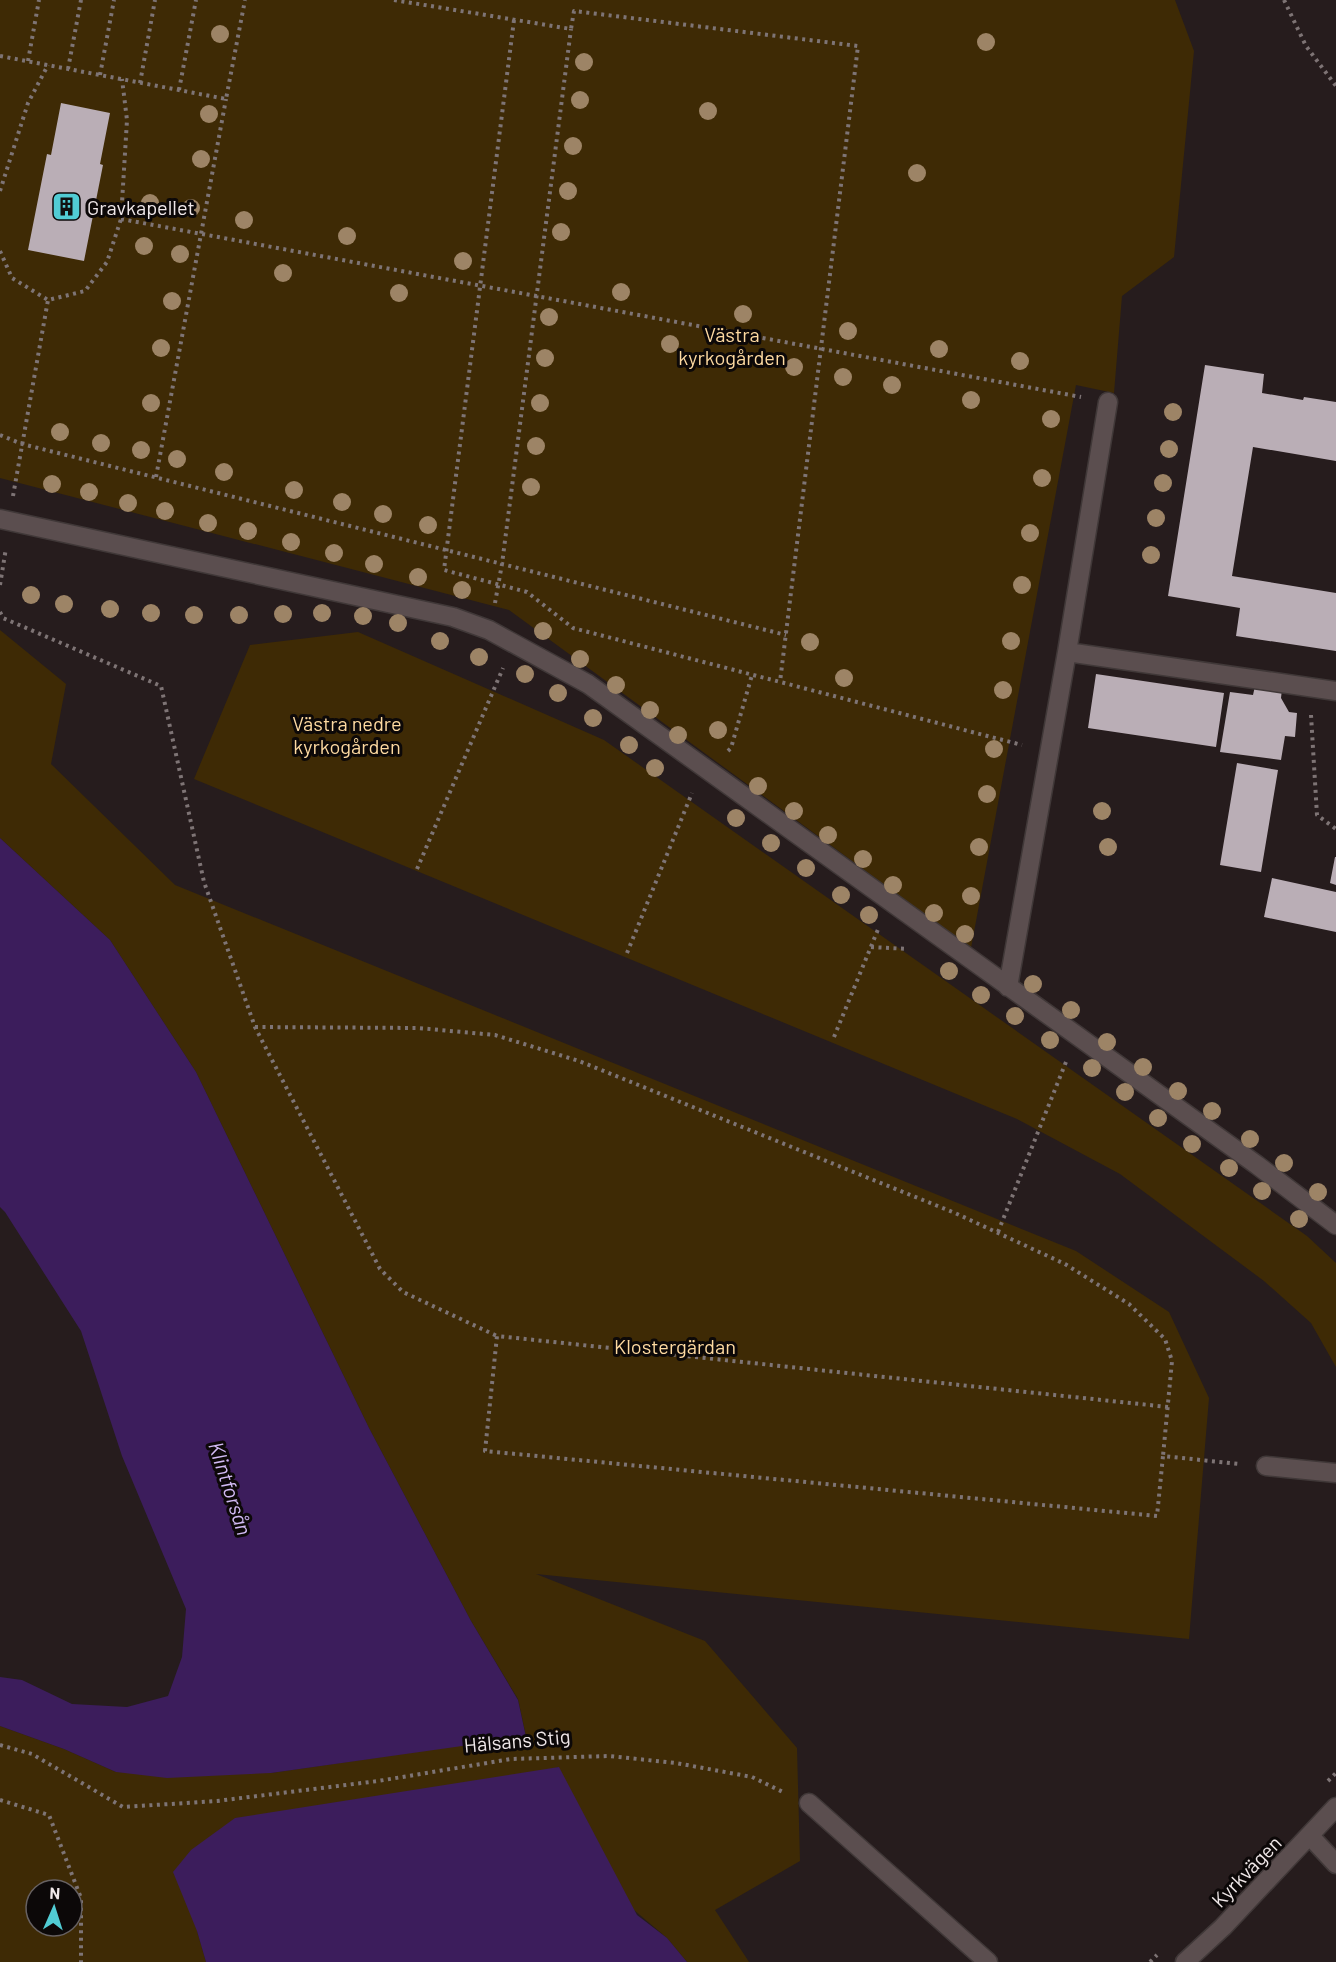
<svg xmlns="http://www.w3.org/2000/svg" width="1336" height="1962" viewBox="0 0 1336 1962" font-family="Barlow,sans-serif">
<rect width="100%" height="100%" fill="#261c1d"/>
<path fill="#3e2a05" fill-rule="evenodd" d="M0,0h1175l19,51 -20,206 -52,39 -8,97 -38,-8 -105,563 -462,-338 -509,-132z
M0,630l66,54 -15,80 124,121 901,366 93,61 40,86 -20,241 -653,-65 169,67 92,107 3,113 -85,49 34,52h-62l-20,-24 -33,-28 -76,-143 -361,164 9,31h-206v-236l64,23 52,23 155,1 255,-37 -8,-37 -47,-78 -102,-193 -173,-356 -86,-132 -110,-102zM36,1890h36v36h-36z
M358,632l246,108 703,496 29,27v104l-25,-44 -47,-42 -144,-107 -103,-55 -823,-340 56,-134z"/>
<path fill="#3c1d5c" d="M0,838l110,102 86,132 173,356 102,193 47,79 8,37 -255,36 -104,5 -51,-6 -52,-23 -64,-23v-49l22,3 50,24 55,3 41,-11 14,-39 4,-48 -64,-153 -41,-125 -76,-119 -5,-5z
M559,1767l78,148 30,23 20,24h-481l-9,-31 -24,-59 18,-22 44,-32z"/>
<path fill="#baaeb6" d="M61,103l49,10 -10,51 3,1 -19,96 -56,-11 19,-96 4,1z
M1205,365l59,9 -2,19 41,7 1,-3 32,5v59l-83,-14 -21,129 104,17v58l-100,-15 4,-28 -72,-12z
M1096,674l128,19 -8,54 -128,-19z
M1255,686l27,3 -1,9 8,14 8,1 -2,24 -10,-1 -4,24 -61,-8 10,-60 23,3z
M1237,763l41,7 -17,102 -41,-7z
M1335,857h1v28l-6,-2z
M1272,878l64,14v40l-72,-15z"/>
<g fill="none" stroke-linecap="round" stroke-linejoin="round">
<defs>
<path id="minor" d="M0,519l453,98 36,13 99,54 669,481 79,60
M1067,652l269,39
M1008,987l59,-335 41,-250
M1266,1466l70,7
M809,1803l179,159
M1310,1836l26,28
M1185,1962l38,-35 113,-120"/>
</defs>
<use href="#minor" stroke="#403838" stroke-width="21"/>
<path stroke="#7e7475" stroke-width="4" stroke-dasharray="3 4.5" stroke-linecap="butt" d="M394,0l177,29 3,-18 284,35 -78,636
M1284,0l22,46 30,40
M514,20l-70,550 83,22 46,36 449,117
M0,56l226,43 19,-99
M28,61l11,-61
M68,69l13,-69
M100,75l14,-75
M140,83l15,-83
M179,90l17,-90
M0,191l28,-88 20,-38
M121,219l960,178
M0,251l12,27 36,22 37,-9 22,-29 14,-43 6,-99 -5,-41
M0,435l22,9 764,191
M156,477l70,-378
M13,496l35,-196
M0,585l6,-37
M495,603l7,-39 69,-535
M0,612l3,6 158,68 43,196 51,145 125,242 23,23 94,44
M1311,715l6,100 19,14
M728,751l3,-3 21,-73
M417,869l86,-201
M871,947l37,2
M627,953l65,-160
M255,1027l163,1 77,7 84,26 376,152 110,51 64,40 36,35 7,22 -9,95
M834,1037l45,-110
M998,1232l68,-170
M1168,1407l-671,-71 -12,115 672,65 6,-60 76,8
M0,1745l32,9 91,53 94,-6 161,-20 133,-22 98,-3 67,7 76,14 33,16
M1328,1781l8,-8
M0,1800l49,15 32,83v64
M1150,1962l7,-7"/>
<use href="#minor" stroke="#5b4e4f" stroke-width="18"/>
</g>
<g fill="#9d8466">
<circle cx="220" cy="34" r="9"/>
<circle cx="986" cy="42" r="9"/>
<circle cx="584" cy="62" r="9"/>
<circle cx="580" cy="100" r="9"/>
<circle cx="708" cy="111" r="9"/>
<circle cx="209" cy="114" r="9"/>
<circle cx="573" cy="146" r="9"/>
<circle cx="201" cy="159" r="9"/>
<circle cx="917" cy="173" r="9"/>
<circle cx="568" cy="191" r="9"/>
<circle cx="150" cy="203" r="9"/>
<circle cx="191" cy="208" r="9"/>
<circle cx="244" cy="220" r="9"/>
<circle cx="561" cy="232" r="9"/>
<circle cx="347" cy="236" r="9"/>
<circle cx="144" cy="246" r="9"/>
<circle cx="180" cy="254" r="9"/>
<circle cx="463" cy="261" r="9"/>
<circle cx="283" cy="273" r="9"/>
<circle cx="621" cy="292" r="9"/>
<circle cx="399" cy="293" r="9"/>
<circle cx="172" cy="301" r="9"/>
<circle cx="743" cy="314" r="9"/>
<circle cx="549" cy="317" r="9"/>
<circle cx="848" cy="331" r="9"/>
<circle cx="670" cy="344" r="9"/>
<circle cx="161" cy="348" r="9"/>
<circle cx="939" cy="349" r="9"/>
<circle cx="545" cy="358" r="9"/>
<circle cx="1020" cy="361" r="9"/>
<circle cx="794" cy="367" r="9"/>
<circle cx="843" cy="377" r="9"/>
<circle cx="892" cy="385" r="9"/>
<circle cx="971" cy="400" r="9"/>
<circle cx="151" cy="403" r="9"/>
<circle cx="540" cy="403" r="9"/>
<circle cx="1173" cy="412" r="9"/>
<circle cx="1051" cy="419" r="9"/>
<circle cx="60" cy="432" r="9"/>
<circle cx="101" cy="443" r="9"/>
<circle cx="536" cy="446" r="9"/>
<circle cx="1169" cy="449" r="9"/>
<circle cx="141" cy="450" r="9"/>
<circle cx="177" cy="459" r="9"/>
<circle cx="224" cy="472" r="9"/>
<circle cx="1042" cy="478" r="9"/>
<circle cx="1163" cy="483" r="9"/>
<circle cx="52" cy="484" r="9"/>
<circle cx="531" cy="487" r="9"/>
<circle cx="294" cy="490" r="9"/>
<circle cx="89" cy="492" r="9"/>
<circle cx="342" cy="502" r="9"/>
<circle cx="128" cy="503" r="9"/>
<circle cx="165" cy="511" r="9"/>
<circle cx="383" cy="514" r="9"/>
<circle cx="1156" cy="518" r="9"/>
<circle cx="208" cy="523" r="9"/>
<circle cx="428" cy="525" r="9"/>
<circle cx="248" cy="531" r="9"/>
<circle cx="1030" cy="533" r="9"/>
<circle cx="291" cy="542" r="9"/>
<circle cx="334" cy="553" r="9"/>
<circle cx="1151" cy="555" r="9"/>
<circle cx="374" cy="564" r="9"/>
<circle cx="418" cy="577" r="9"/>
<circle cx="1022" cy="585" r="9"/>
<circle cx="462" cy="590" r="9"/>
<circle cx="31" cy="595" r="9"/>
<circle cx="64" cy="604" r="9"/>
<circle cx="110" cy="609" r="9"/>
<circle cx="151" cy="613" r="9"/>
<circle cx="322" cy="613" r="9"/>
<circle cx="283" cy="614" r="9"/>
<circle cx="194" cy="615" r="9"/>
<circle cx="239" cy="615" r="9"/>
<circle cx="363" cy="616" r="9"/>
<circle cx="398" cy="623" r="9"/>
<circle cx="543" cy="631" r="9"/>
<circle cx="440" cy="641" r="9"/>
<circle cx="1011" cy="641" r="9"/>
<circle cx="810" cy="642" r="9"/>
<circle cx="479" cy="657" r="9"/>
<circle cx="580" cy="659" r="9"/>
<circle cx="525" cy="674" r="9"/>
<circle cx="844" cy="678" r="9"/>
<circle cx="616" cy="685" r="9"/>
<circle cx="1003" cy="690" r="9"/>
<circle cx="558" cy="693" r="9"/>
<circle cx="650" cy="710" r="9"/>
<circle cx="593" cy="718" r="9"/>
<circle cx="718" cy="730" r="9"/>
<circle cx="678" cy="735" r="9"/>
<circle cx="629" cy="745" r="9"/>
<circle cx="994" cy="749" r="9"/>
<circle cx="655" cy="768" r="9"/>
<circle cx="758" cy="786" r="9"/>
<circle cx="987" cy="794" r="9"/>
<circle cx="794" cy="811" r="9"/>
<circle cx="1102" cy="811" r="9"/>
<circle cx="736" cy="818" r="9"/>
<circle cx="828" cy="835" r="9"/>
<circle cx="771" cy="843" r="9"/>
<circle cx="979" cy="847" r="9"/>
<circle cx="1108" cy="847" r="9"/>
<circle cx="863" cy="859" r="9"/>
<circle cx="806" cy="868" r="9"/>
<circle cx="893" cy="885" r="9"/>
<circle cx="841" cy="895" r="9"/>
<circle cx="971" cy="896" r="9"/>
<circle cx="934" cy="913" r="9"/>
<circle cx="869" cy="915" r="9"/>
<circle cx="965" cy="934" r="9"/>
<circle cx="949" cy="971" r="9"/>
<circle cx="1033" cy="984" r="9"/>
<circle cx="981" cy="995" r="9"/>
<circle cx="1071" cy="1010" r="9"/>
<circle cx="1015" cy="1016" r="9"/>
<circle cx="1050" cy="1040" r="9"/>
<circle cx="1107" cy="1042" r="9"/>
<circle cx="1143" cy="1067" r="9"/>
<circle cx="1092" cy="1068" r="9"/>
<circle cx="1178" cy="1091" r="9"/>
<circle cx="1125" cy="1092" r="9"/>
<circle cx="1212" cy="1111" r="9"/>
<circle cx="1158" cy="1118" r="9"/>
<circle cx="1250" cy="1139" r="9"/>
<circle cx="1192" cy="1144" r="9"/>
<circle cx="1284" cy="1163" r="9"/>
<circle cx="1229" cy="1168" r="9"/>
<circle cx="1262" cy="1191" r="9"/>
<circle cx="1318" cy="1192" r="9"/>
<circle cx="1299" cy="1219" r="9"/>
</g>
<defs>
<symbol id="building-square" viewBox="-11 -11 22 22"><rect x="-9" y="-9" width="18" height="18" rx="4" fill="#51ccd4" stroke="#0c0808"/><path d="M-4-6H4V6H1V3H-1V6H-4ZM-2.5-4.3h1.7v1.8h-1.7ZM.8-4.3h1.7v1.8H.8ZM-2.5-1h1.7V.8h-1.7ZM.8-1h1.7V.8H.8Z" fill="#111"/></symbol>
</defs>
<g fill-rule="evenodd">
<use href="#building-square" x="50" y="190" width="33" height="33"/>
</g>
<g text-anchor="middle" dominant-baseline="central" stroke-width="6" stroke-linejoin="round" paint-order="stroke">
<g font-size="20" fill="#efe7e8" stroke="#0c0808" text-anchor="start">
<text x="87" y="207">Gravkapellet</text>
</g>
<g font-size="20" fill="#fedaa1" stroke="#0c0808">
<text x="732" y="334">Västra<tspan x="732" dy="23">kyrkogården</tspan></text>
<text x="347" y="723">Västra nedre<tspan x="347" dy="23">kyrkogården</tspan></text>
<text x="675" y="1346">Klostergärdan</text>
</g>
<g font-size="20" fill="#efe7e8" stroke="#0c0808">
<text transform="translate(517 1740) rotate(-5)">Hälsans Stig</text>
<text transform="translate(1246 1871) rotate(-46)">Kyrkvägen</text>
</g>
<g font-size="21" font-style="italic" fill="#d1baf4" stroke="#0c0808">
<text transform="translate(231 1488) rotate(72)">Klintforsån</text>
</g>
</g>
<g transform="translate(54 1908) rotate(3)"><circle r="28" fill="#0c0808" stroke="#676162" stroke-width="1.5"/>
<path d="M0-4.5L10 22L0 15L-10 22Z" fill="#51ccd4"/>
<text y="-9" font-size="16" font-weight="bold" text-anchor="middle" fill="#efe7e8">N</text>
</g>
</svg>
